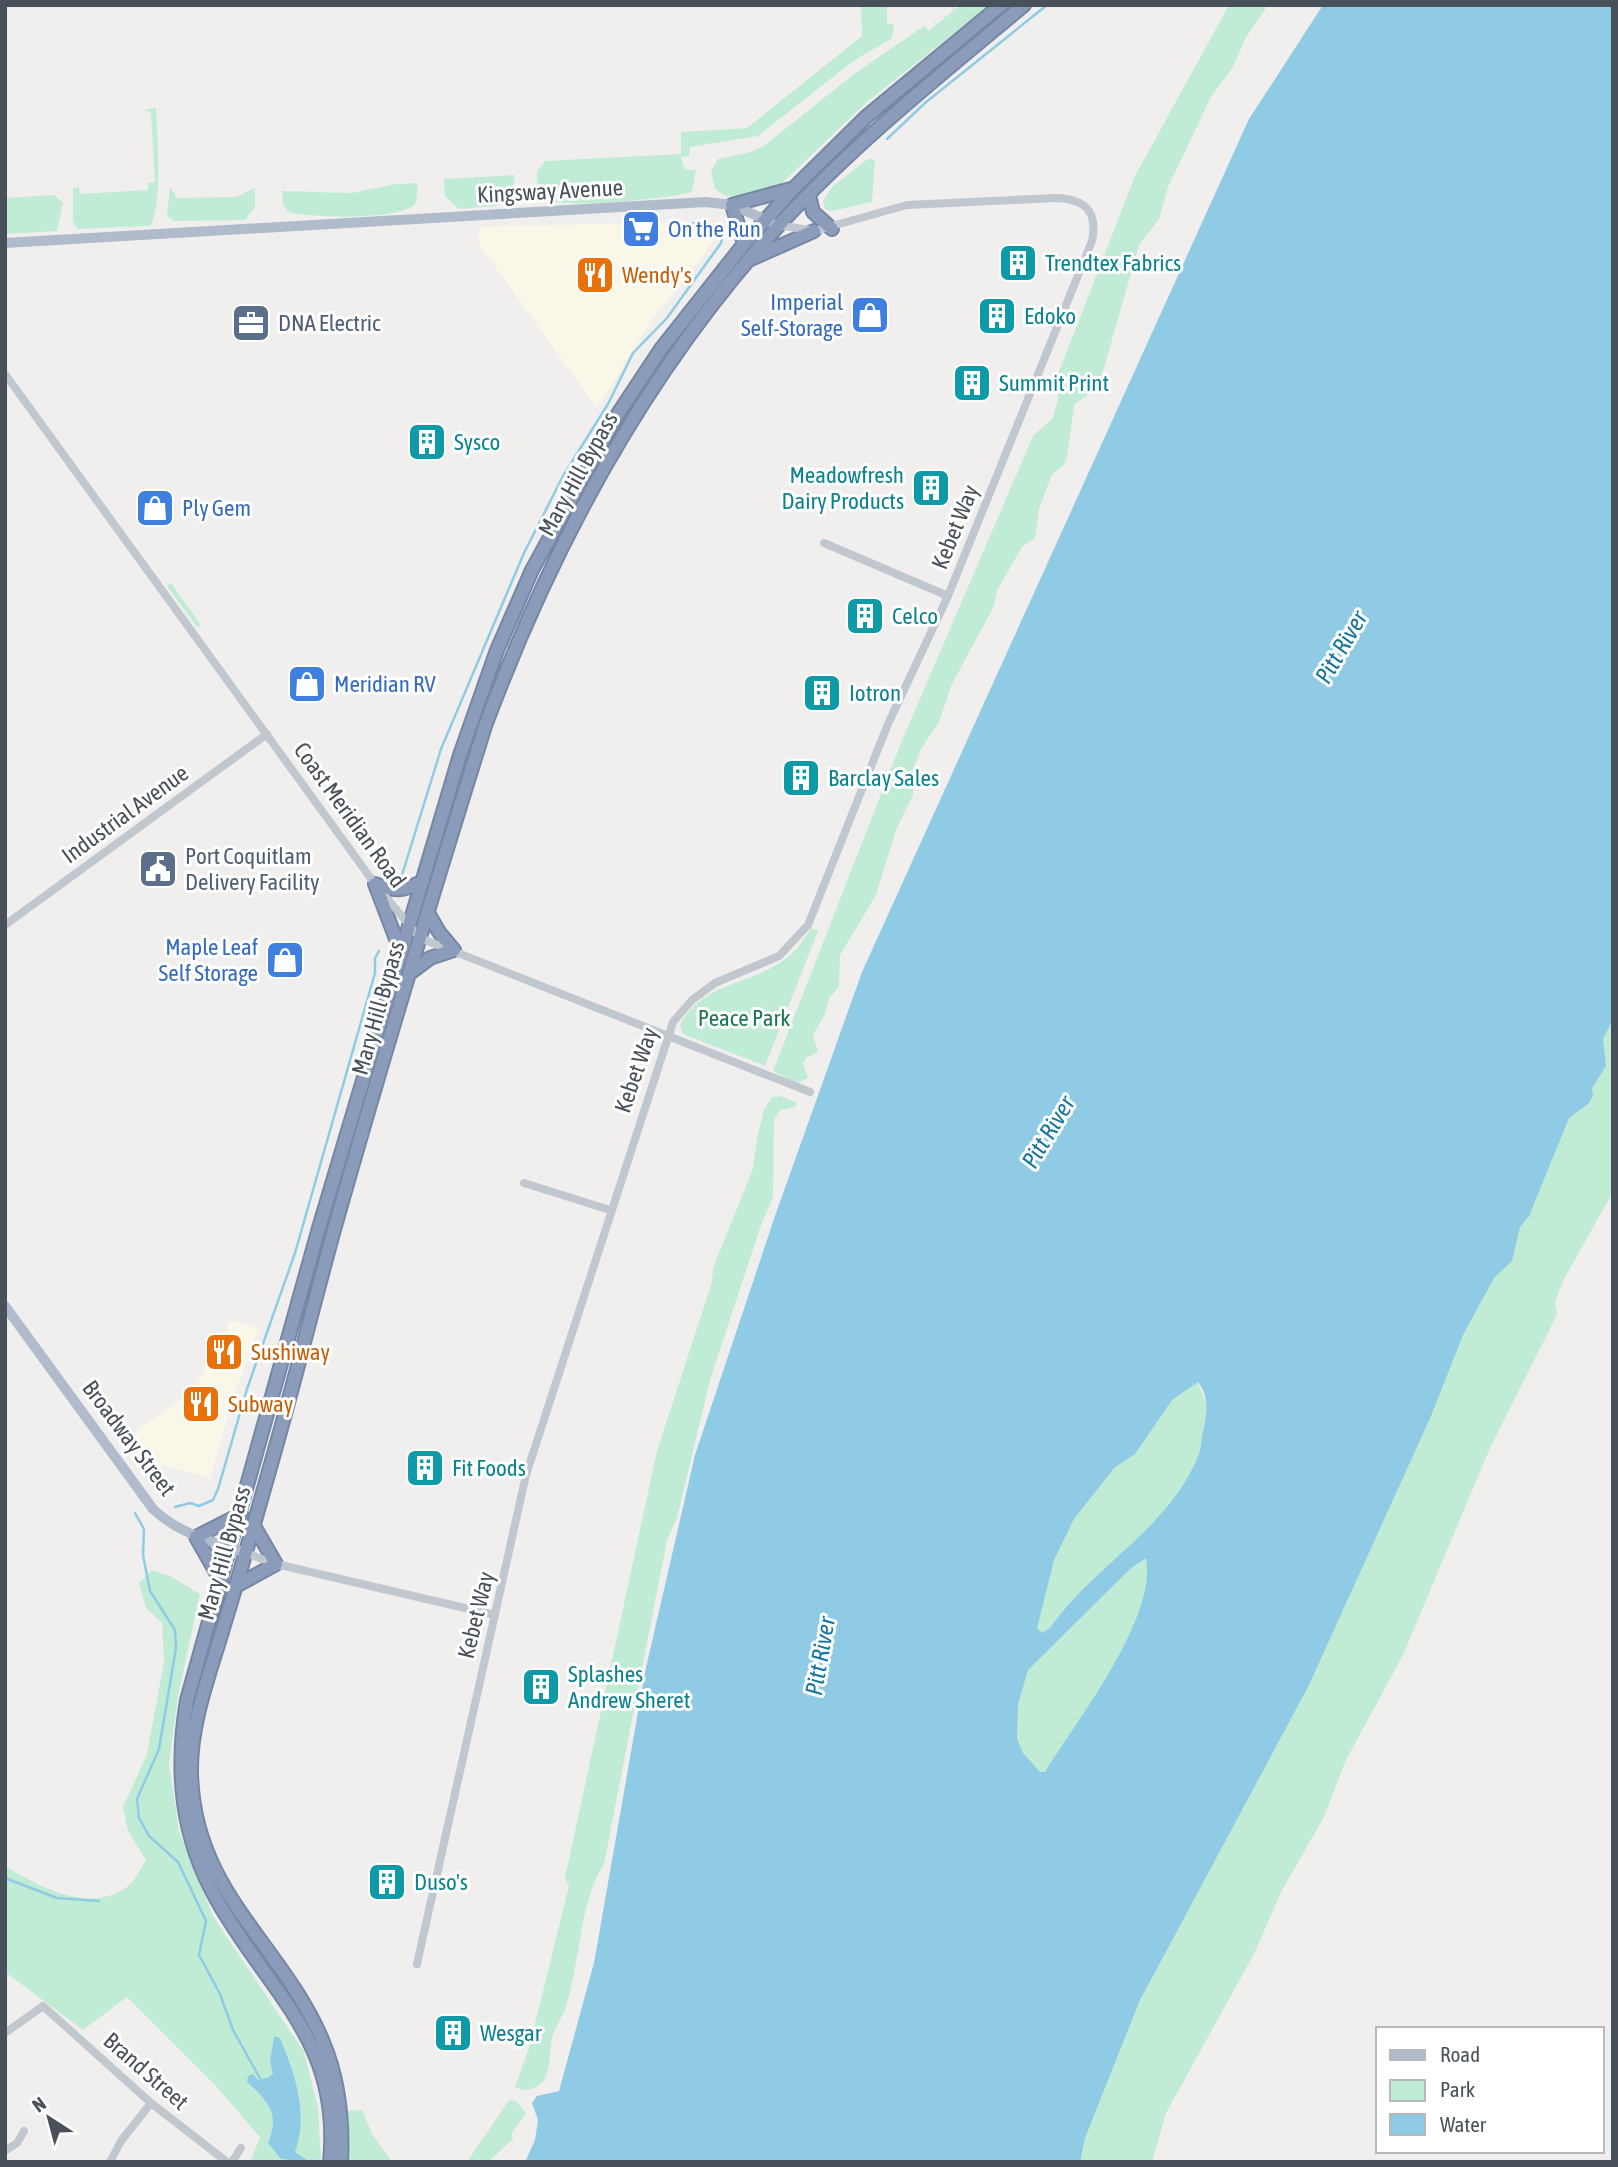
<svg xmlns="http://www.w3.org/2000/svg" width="1618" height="2167" viewBox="0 0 1618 2167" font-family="'Asap Condensed',sans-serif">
<rect width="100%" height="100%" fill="#f1efee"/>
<path fill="#faf7e9" d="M661,222l49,6 3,14 -62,79 -54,87 -118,-164v-17z
M231,1320l27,9 -26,73 -22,77 -44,-14h-7l-16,11 -23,-33 72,-52z"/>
<path fill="#c0ebd5" d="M861,5h26v18l7,1 -2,14 -40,24 -94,74 -68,11 -1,9 -8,1 4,13h11l-4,22c-20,6 -126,17 -143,8 -10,-6 -13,-17 -12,-28l8,-11 136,-7v-22l66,-4 115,-92z
M951,5l4,5 5,-5h29l-122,97 -88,84 -29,10h-24l-11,-7 -4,-18 7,-12 33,-7 14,-7 89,-71 70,-48 5,5 7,-6 -4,-6 5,5 8,-6 -4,-6 5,5 7,-6z
M1229,5h39l-22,32 -13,30 -22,30 -43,90 -9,32 -20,26 -35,123 -7,20 -23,17 -7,52 -4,9 -11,8 -13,35 -4,29 -13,9 -25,43 -3,16 -42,78 -13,38 -18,27 -7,18 -1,28 -17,35 -20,65 -36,60 -1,32 -10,11 -4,16 -12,21 5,17 -12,6 -3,6 5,14 -12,5 -23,-12 128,-328 132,-307 19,-17 6,-19 -1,-23 78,-201z
M156,108c1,25 7,99 -6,118l-72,3 -5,-7v-34l6,-1 1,7 68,-4v-7h7l-4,-71 -7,-2z
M869,158l6,3 -3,41 -40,9 -7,-2 -2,-8 10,-15z
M515,175l-3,19 -15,12 -38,3 -14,-13 -1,-17z
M418,183l-2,20c-14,18 -106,15 -128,9l-5,-7 -1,-14 68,2 47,-9z
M170,187l7,11 59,-1 19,-9v19l-10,13 -71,1 -7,-5z
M54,195l9,8 -6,28 -52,3v-36z
M171,583l30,42 -4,2 -30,-41z
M811,928l7,3 -53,135 -82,-32 -3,-9c22,-44 74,-40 108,-68 9,-7 17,-19 23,-29z
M1613,970v222l-49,87 -9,22 2,12 -7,16 -60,119 -87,207 -57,105 -22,57 -43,75 -26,60 -89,161 -14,49h-94z
M781,1096l16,7 -2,4 -15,3 -6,10 -1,77 -12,28 -51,155 -33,138 -10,22 -63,324c-24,36 -24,97 -37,139 -3,12 -12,23 -15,35 -3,13 -1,31 -8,42 -7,9 -19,13 -29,7l14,-39 40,-162 -4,-8 92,-427 55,-169 1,-14 40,-99 4,-31 7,-28 8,-13z
M1198,1382l10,27 -5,43 -58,170 -111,169 -52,13 53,-242 81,-110 59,-55z
M152,1570l20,7 28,17 -22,102 -9,69 10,66 34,85 91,136 14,56 3,54h-71l10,-25 -45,-52 -88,-88 -44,33 -78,-58v-106c35,21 83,48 122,21 8,-6 14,-19 19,-27l-18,-29 -5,-24 24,-53 17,-93 -2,-38 -16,-15 -7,-25z
M509,2100l7,1 10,12 -14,20 1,6 -25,23h-21z
M362,2110l10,24 20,28h-43l-1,-51z"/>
<path fill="#90cbe5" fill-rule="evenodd" d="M1323,5h290v1014l-10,20 3,27 -14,22 1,8 -5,8 -19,14 -40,98 -9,11 -8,34 -18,17 -31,57 -32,81 -123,271 -168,313 -55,138 -5,24h-555l10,-22 3,-20 -6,-17 5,-7 22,-5 35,-128 51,-291 50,-217 81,-242 86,-241 387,-853zM1198,1382c11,14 9,30 6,46 -3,8 -2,17 -5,26 -29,74 -105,111 -149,174l-8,5 -5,-5 17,-68 20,-41 40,-51 21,-14 37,-54zM1146,1558c12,59 -70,164 -101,214h-5l-17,-19 -6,-14 1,-35 10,-34 103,-102z
M274,2036l6,2c15,36 29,76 15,114l15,10 -29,-3 -13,-16c12,-28 1,-42 -21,-61l1,-6 5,-2 5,6 11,-3 4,-4 -3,-11z"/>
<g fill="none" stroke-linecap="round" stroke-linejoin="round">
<path stroke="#90cbe5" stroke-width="2.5" d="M887,139l38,-36 122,-98
M402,875l39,-126 83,-196 39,-77 45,-72 25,-51 34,-35 54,-75 3,-12 -3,-3 -28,-5
M175,1507l15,-4 9,3 14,-6 5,-11 29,-100 48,-136 80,-280v-15l4,-7
M135,1513l9,16 -1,26 7,36 25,39 1,18 -17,101 -22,50 2,19 10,18 29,26 28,59 -7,34 21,39 13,36 29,52
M5,1878l52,20 42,3"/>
<defs>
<path id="highway" d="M809,195l4,17 19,17
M744,244l-12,-39 59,-16
M751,259l63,-28
M375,884l26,68
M375,884c21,8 29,7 48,-3
M410,973l20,-15 24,-8 -15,-18 -11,-19
M221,1581l-25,-44 45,-23
M236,1586l40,-22 -22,-38
M330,2162c12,-121 -61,-169 -113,-262 -36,-63 -42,-129 -30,-200l132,-472 141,-473 37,-105 35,-80 84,-153 45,-68 83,-105 50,-56 72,-71 135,-112
M341,2162c2,-40 -2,-82 -18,-120 -41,-99 -129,-148 -132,-269 -1,-50 19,-100 33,-148 17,-55 33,-111 49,-168 21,-73 39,-147 59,-220 48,-171 100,-341 153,-511 68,-183 162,-357 295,-502 75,-81 160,-149 244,-219"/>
</defs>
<use href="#highway" stroke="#7587a5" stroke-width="16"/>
<path stroke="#c0c7cf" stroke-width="8" d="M5,374l370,510 45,54 390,154
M824,543l124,53
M5,925l262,-191
M524,1183l86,27
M246,1553l30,11 219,51
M417,1964l109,-489 147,-453 19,-22 23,-17 64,-27 29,-31 80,-201 60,-128 144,-355c6,-30 -7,-42 -36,-43l-149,7 -93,26 -35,-6
M5,2033l38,-27 108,97 76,59
M5,2151l12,-8 7,-12
M110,2162l11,-21 30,-38
M232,2162l9,-14"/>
<path stroke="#b0bbcb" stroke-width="10" d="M5,243l701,-41 26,3 39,17
M5,1306l148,203c26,25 60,33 93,44"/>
<use href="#highway" stroke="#8a9cb9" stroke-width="12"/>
</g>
<defs>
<symbol id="supermarket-square" viewBox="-11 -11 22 22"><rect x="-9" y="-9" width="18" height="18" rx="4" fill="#3f7fe0" stroke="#fff"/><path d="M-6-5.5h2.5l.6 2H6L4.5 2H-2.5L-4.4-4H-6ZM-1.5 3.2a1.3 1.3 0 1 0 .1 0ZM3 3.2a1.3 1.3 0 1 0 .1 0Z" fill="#fff"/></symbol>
<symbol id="building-square" viewBox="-11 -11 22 22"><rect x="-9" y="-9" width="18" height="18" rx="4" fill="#0f9aa8" stroke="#fff"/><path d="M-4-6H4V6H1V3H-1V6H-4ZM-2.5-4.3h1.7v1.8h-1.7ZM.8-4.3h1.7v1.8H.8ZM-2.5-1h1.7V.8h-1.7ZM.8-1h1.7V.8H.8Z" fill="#fff"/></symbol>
<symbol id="restaurant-square" viewBox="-11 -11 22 22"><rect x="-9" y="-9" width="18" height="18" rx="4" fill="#e8710a" stroke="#fff"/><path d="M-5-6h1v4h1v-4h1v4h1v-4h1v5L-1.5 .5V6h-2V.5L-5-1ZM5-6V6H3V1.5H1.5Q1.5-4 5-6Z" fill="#fff"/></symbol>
<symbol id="shop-square" viewBox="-11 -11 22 22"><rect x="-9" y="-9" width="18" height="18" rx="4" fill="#3f7fe0" stroke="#fff"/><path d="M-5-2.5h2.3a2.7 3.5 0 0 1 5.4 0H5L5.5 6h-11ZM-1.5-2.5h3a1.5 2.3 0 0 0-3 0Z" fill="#fff"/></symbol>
<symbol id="office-square" viewBox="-11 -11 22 22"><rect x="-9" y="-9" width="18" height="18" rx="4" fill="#5c6f8a" stroke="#fff"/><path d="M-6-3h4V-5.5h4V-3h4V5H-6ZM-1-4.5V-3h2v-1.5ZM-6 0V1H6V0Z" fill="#fff"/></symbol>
<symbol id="civic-square" viewBox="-11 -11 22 22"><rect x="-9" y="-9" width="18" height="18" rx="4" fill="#5c6f8a" stroke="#fff"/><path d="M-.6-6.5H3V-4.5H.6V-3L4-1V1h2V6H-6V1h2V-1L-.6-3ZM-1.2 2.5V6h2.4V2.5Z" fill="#fff"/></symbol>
</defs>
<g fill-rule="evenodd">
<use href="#supermarket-square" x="619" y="207" width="44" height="44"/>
<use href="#building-square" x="996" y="241" width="44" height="44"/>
<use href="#restaurant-square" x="573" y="253" width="44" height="44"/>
<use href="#shop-square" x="848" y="293" width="44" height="44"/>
<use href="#building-square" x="975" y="294" width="44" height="44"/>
<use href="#office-square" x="229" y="301" width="44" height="44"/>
<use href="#building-square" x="950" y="361" width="44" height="44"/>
<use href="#building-square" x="405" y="420" width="44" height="44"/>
<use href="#building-square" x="909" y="466" width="44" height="44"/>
<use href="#shop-square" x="133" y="486" width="44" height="44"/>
<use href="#building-square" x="843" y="594" width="44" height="44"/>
<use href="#shop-square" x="285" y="662" width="44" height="44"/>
<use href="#building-square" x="800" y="671" width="44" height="44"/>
<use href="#building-square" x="779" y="756" width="44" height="44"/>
<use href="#civic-square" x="136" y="847" width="44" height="44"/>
<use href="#shop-square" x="263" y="938" width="44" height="44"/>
<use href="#restaurant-square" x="202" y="1330" width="44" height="44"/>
<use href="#restaurant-square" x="179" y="1382" width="44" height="44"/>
<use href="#building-square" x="403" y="1446" width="44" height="44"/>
<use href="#building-square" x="519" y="1665" width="44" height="44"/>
<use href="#building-square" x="365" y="1860" width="44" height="44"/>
<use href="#building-square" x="431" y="2011" width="44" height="44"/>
</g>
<g text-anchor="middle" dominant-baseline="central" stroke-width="6" stroke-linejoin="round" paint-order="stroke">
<g font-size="23" fill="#48505a" stroke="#fff">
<text transform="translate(550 191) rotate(-3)">Kingsway Avenue</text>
<text transform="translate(578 474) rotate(-61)">Mary Hill Bypass</text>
<text transform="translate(955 527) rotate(-68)">Kebet Way</text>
<text transform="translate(125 814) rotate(-36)">Industrial Avenue</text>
<text transform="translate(350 815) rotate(54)">Coast Meridian Road</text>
<text transform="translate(378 1008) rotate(-74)">Mary Hill Bypass</text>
<text transform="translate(636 1070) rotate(-71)">Kebet Way</text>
<text transform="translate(129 1438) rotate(53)">Broadway Street</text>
<text transform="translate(224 1553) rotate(-74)">Mary Hill Bypass</text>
<text transform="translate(476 1615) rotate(-76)">Kebet Way</text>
<text transform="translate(146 2071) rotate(41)">Brand Street</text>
</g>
<g font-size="23" fill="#366cbe" stroke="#fff" text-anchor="start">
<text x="668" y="229">On the Run</text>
<text x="843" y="302" text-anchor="end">Imperial<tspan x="843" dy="26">Self-Storage</tspan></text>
<text x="182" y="508">Ply Gem</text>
<text x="334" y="684">Meridian RV</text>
<text x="258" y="947" text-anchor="end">Maple Leaf<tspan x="258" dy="26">Self Storage</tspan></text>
</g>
<g font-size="23" fill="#0d838f" stroke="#fff" text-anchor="start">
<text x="1045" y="263">Trendtex Fabrics</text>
<text x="1024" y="316">Edoko</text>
<text x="999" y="383">Summit Print</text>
<text x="454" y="442">Sysco</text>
<text x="904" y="475" text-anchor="end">Meadowfresh<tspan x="904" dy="26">Dairy Products</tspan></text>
<text x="892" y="616">Celco</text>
<text x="849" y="693">Iotron</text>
<text x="828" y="778">Barclay Sales</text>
<text x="452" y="1468">Fit Foods</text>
<text x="568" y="1674">Splashes<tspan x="568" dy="26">Andrew Sheret</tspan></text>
<text x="414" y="1882">Duso's</text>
<text x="480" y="2033">Wesgar</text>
</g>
<g font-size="23" fill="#c56008" stroke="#fff" text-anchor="start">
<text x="622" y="275">Wendy's</text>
<text x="251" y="1352">Sushiway</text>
<text x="228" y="1404">Subway</text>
</g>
<g font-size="23" fill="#4e5e75" stroke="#fff" text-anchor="start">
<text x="278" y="323">DNA Electric</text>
<text x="185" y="856">Port Coquitlam<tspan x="185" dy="26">Delivery Facility</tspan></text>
</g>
<g font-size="23" fill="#1e7652" stroke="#fff">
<text x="744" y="1018">Peace Park</text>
</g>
<g font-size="24" font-style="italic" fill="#17759e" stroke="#fff">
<text transform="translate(1341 647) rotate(-60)">Pitt River</text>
<text transform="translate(1048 1132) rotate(-59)">Pitt River</text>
<text transform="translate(820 1656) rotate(-80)">Pitt River</text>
</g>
</g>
<rect width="1618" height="2167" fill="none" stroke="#48505a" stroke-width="14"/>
<rect x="1376" y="2027" width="228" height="126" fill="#ffffff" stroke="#b6b9bd" stroke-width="2"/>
<rect x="1390" y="2050" width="35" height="10" fill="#b0bbcb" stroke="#b6b9bd" stroke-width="2"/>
<text x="1440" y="2062" font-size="21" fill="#48505a">Road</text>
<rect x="1390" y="2080" width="35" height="21" fill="#c0ebd5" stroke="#b6b9bd" stroke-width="2"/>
<text x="1440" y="2097" font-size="21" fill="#48505a">Park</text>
<rect x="1390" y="2114" width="35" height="21" fill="#90cbe5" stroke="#b6b9bd" stroke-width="2"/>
<text x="1440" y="2132" font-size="21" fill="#48505a">Water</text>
<g transform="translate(49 2118) rotate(324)" stroke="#ffffff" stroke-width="5" paint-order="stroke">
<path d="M0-5L12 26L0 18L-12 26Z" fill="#48505a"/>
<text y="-10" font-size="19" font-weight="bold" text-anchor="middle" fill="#48505a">N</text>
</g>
</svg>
